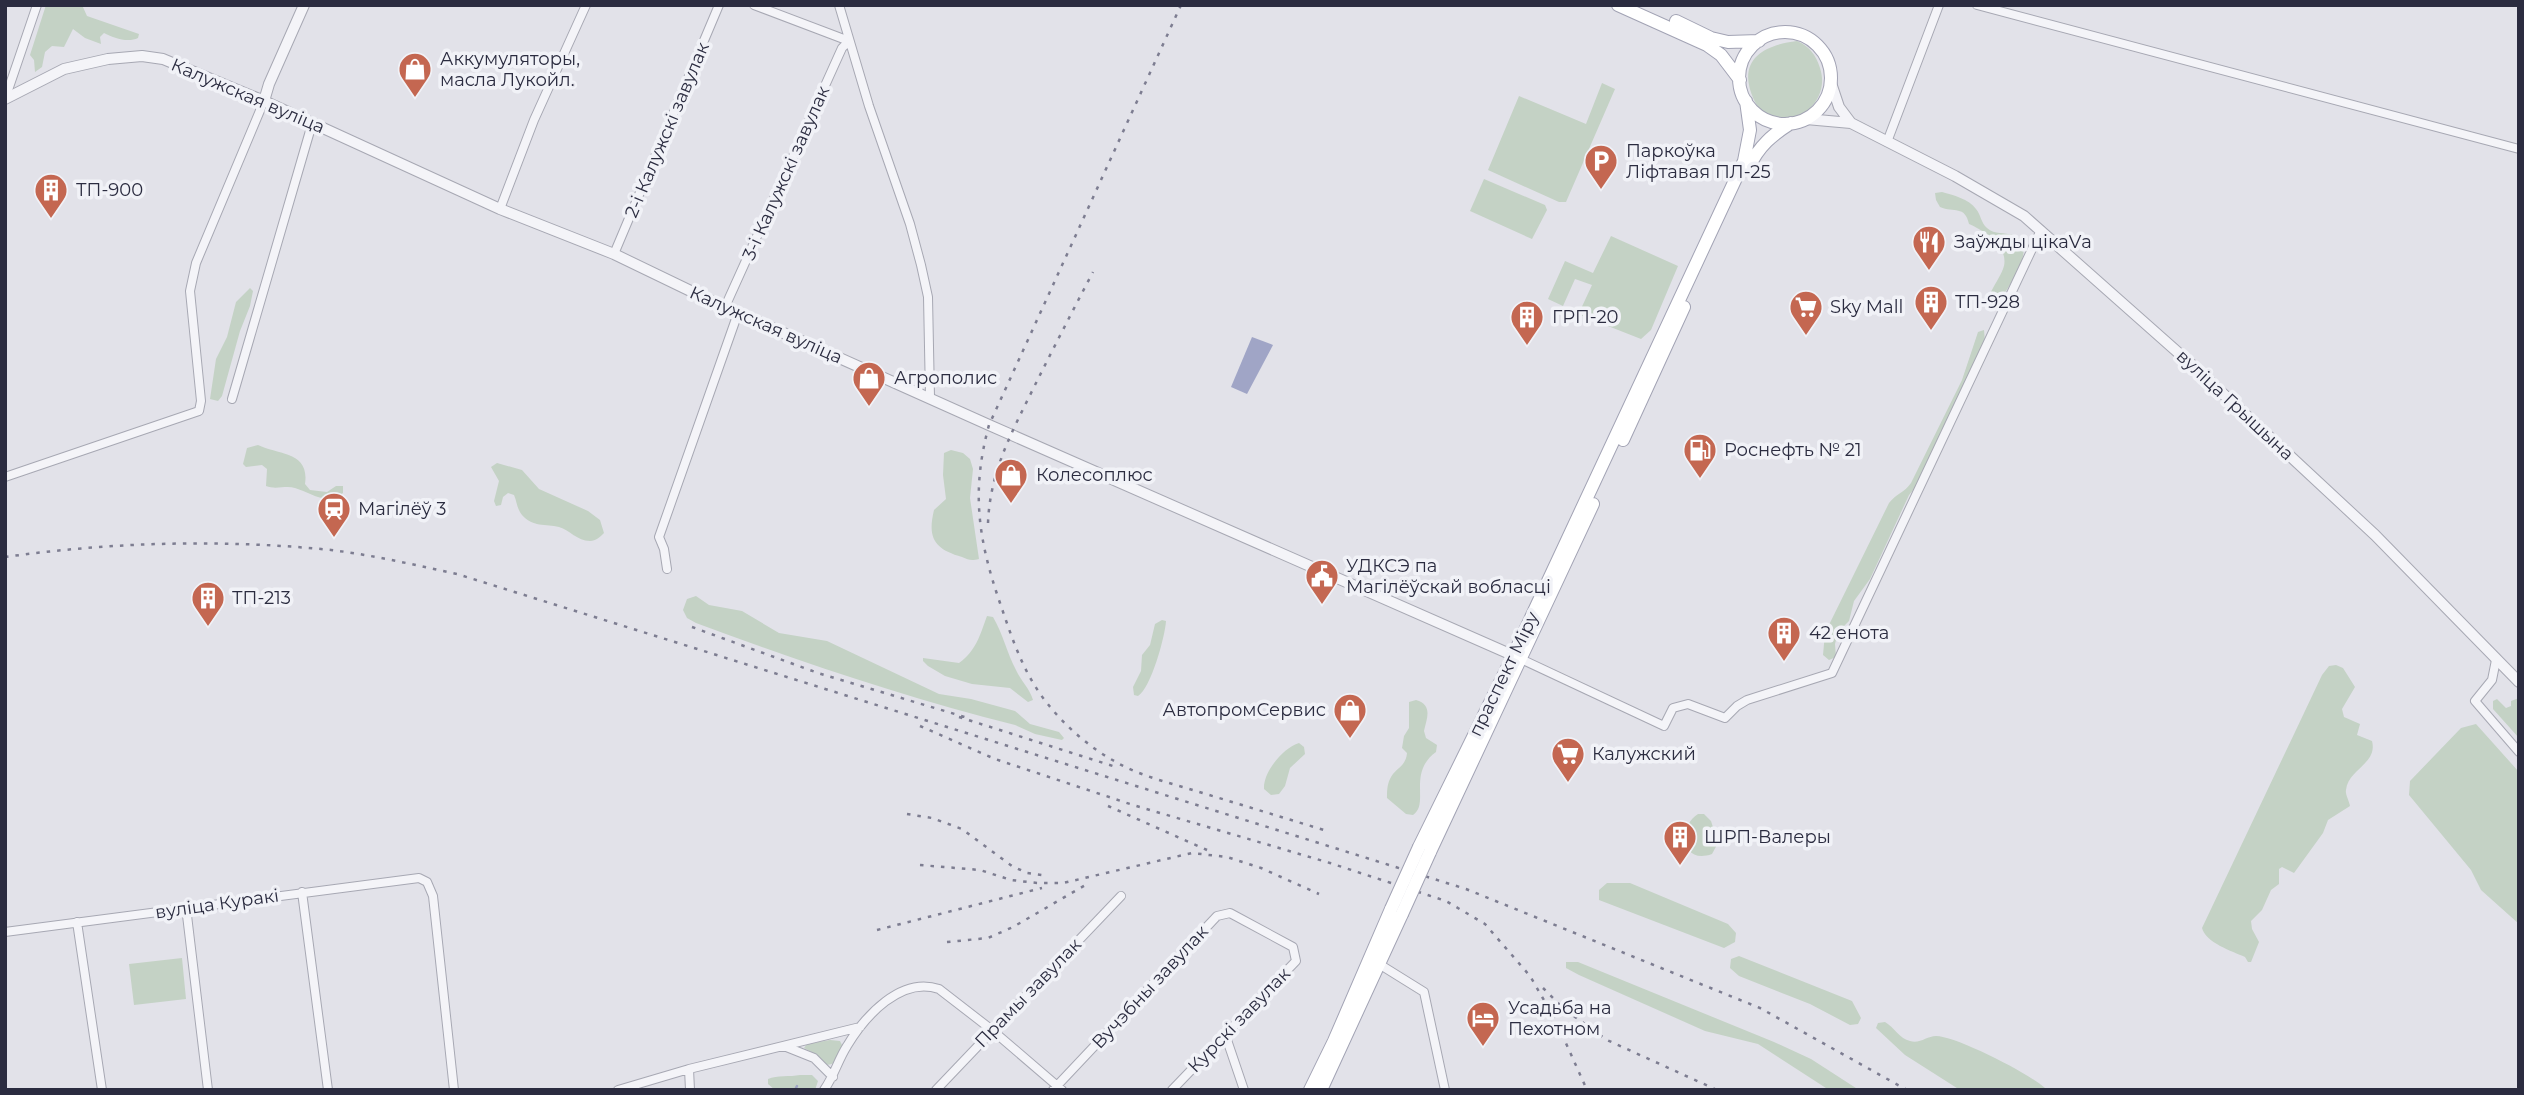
<svg xmlns="http://www.w3.org/2000/svg" width="2524" height="1095" viewBox="0 0 2524 1095" font-family="Montserrat,sans-serif">
<rect width="100%" height="100%" fill="#e2e2e9"/>
<path fill="#c4d2c5" d="M46,5h36l5,11 52,18 -1,4c-10,5 -25,0 -34,-5l-4,4 1,7 -16,-6 -12,-9 -9,18 -12,-1 -7,6 -3,15 -7,5 -1,-12 -4,-5z
M1797,41c12,5 19,14 23,27 14,42 -46,74 -66,32 -18,-39 8,-55 43,-59z
M1602,83l13,6 -49,113h-7l-71,-32 31,-74 67,28z
M1484,179l61,26 2,5 -15,29 -62,-28z
M1942,192c11,3 27,7 34,17 5,6 5,14 11,19 8,7 17,4 26,7 26,11 -3,48 -11,63l-5,3 -4,-1 -3,-6c4,-9 10,-17 13,-25 8,-21 -18,-38 -34,-45 -4,-19 -15,-11 -29,-17l-4,-7 -1,-7z
M1611,236l67,30 -27,64 -10,9 -61,-24 -1,-2 13,-28 -17,-6 -12,27 -15,-7 17,-38 28,12z
M250,288l3,3 -3,15 -10,25 -18,65 -4,5 -8,-2 6,-40 11,-22 9,-35z
M1984,330l1,12 -65,140 -11,13 -39,84 -16,22 -5,20 -11,11 -3,12 1,13 -7,3 -6,-5 2,-22 64,-130c7,-9 16,-11 22,-20l51,-103 16,-48z
M258,445c20,10 52,6 47,39l5,6 17,2 9,-6h7v7c-16,13 -32,0 -48,-5 -9,-3 -19,2 -29,-2l1,-17 -5,-4 -16,2 -3,-3 4,-16z
M951,450l12,3 7,6 3,10 -3,29 9,61c-8,2 -10,1 -17,-2 -27,-8 -35,-18 -28,-47l12,-11 -3,-24 1,-22z
M497,463l25,7 17,19 49,22 12,9 4,13c-4,4 -8,8 -14,8 -13,0 -20,-11 -31,-14 -13,-3 -27,0 -37,-12 -5,-6 -5,-13 -8,-20l-6,-2 -5,4 -2,8 -5,1 -2,-5 5,-20 -8,-14z
M696,596l13,9 33,6 37,22 48,8 112,53 32,5 44,12 15,13 29,8 5,6 -2,2 -27,-6 -20,-9c-108,-27 -214,-63 -319,-102l-9,-5 -4,-8 4,-11z
M987,616l6,1c10,17 14,36 23,53 5,11 14,19 17,30l-5,2 -18,-14 -38,-4 -27,-8 -17,-10 -5,-5v-3l36,5c17,-12 21,-28 28,-47z
M1162,620l4,1c-1,16 -15,67 -28,75l-4,-1 -1,-8 8,-16 1,-16 8,-10 5,-21z
M2336,665l7,3 12,19 -13,22 2,8 16,7 -3,11 15,6c6,23 -24,28 -26,49 -1,4 3,10 4,16l-22,14 -5,13 -29,40 -12,-6 -3,2v15l-8,6 -9,20 -11,11 1,8 7,13 -8,20h-3l-3,-5c-13,-6 -39,-14 -43,-29l120,-253 7,-9z
M2519,698v40l-26,-29v-8l4,-2 9,9 5,-2v-5z
M1416,700c17,5 11,18 8,31l2,7 11,7 -1,7c-29,21 -6,52 -23,63l-7,-1 -19,-16c0,-6 0,-13 3,-19 5,-11 16,-12 17,-26l-5,-5 2,-12 5,-8v-26z
M2476,724l43,48v152l-38,-34 -10,-20 -62,-75 1,-14 51,-53z
M1299,743l5,4 1,7 -15,14 -5,18 -6,8 -8,1 -7,-6c-1,-17 19,-41 35,-46z
M1698,814h6l7,7 7,22 -6,11c-31,11 -35,-27 -14,-40z
M1607,883h23l98,41 8,9 -1,9 -11,6 -125,-48v-10z
M1739,956l113,45 9,17 -3,6 -8,1 -40,-21 -71,-28 -9,-8 1,-9z
M182,958l4,41 -52,6 -5,-41z
M1566,962h12l196,80 37,17 48,31h-30l-71,-46 -53,-13 -126,-56 -13,-7z
M1885,1022c9,5 15,17 25,19 10,3 17,-5 26,-5 20,0 97,39 111,54h-87l-55,-35 -29,-27 2,-5z
M830,1040l10,1 2,4c-1,11 -5,20 -16,20l-9,-10 -13,-7 3,-4z
M800,1075h12l6,6 -3,9h-40l-7,-6v-5c9,-4 22,-2 32,-4z"/>
<path fill="#a0a5c6" d="M1252,337l21,8 -26,49 -16,-7z"/>
<g fill="none" stroke-linecap="round" stroke-linejoin="round">
<path stroke="#a0a5c6" stroke-width="2.5" d="M795,1090l2,-4"/>
<defs>
<path id="minor" d="M754,5l95,36
M839,5l30,101 41,118 11,41 7,32 2,100
M1977,5l542,144
M5,99l32,-94
M1887,142l52,-137
M500,209l34,-89 52,-115
M614,254l105,-249
M725,307l117,-259 7,-7
M232,399l80,-275
M5,477l194,-66 2,-10 -11,-110 6,-28 68,-162
M667,569l-3,-20 -5,-12 79,-224
M1521,659l143,67 9,-18 15,-4 37,14 12,-12 10,-6 85,-27 209,-443
M2496,660l-4,20 -17,21 44,51
M302,892l26,198
M186,907l22,183
M77,922l25,168
M5,932l414,-54 8,4 6,14 21,194
M1379,964l45,28 21,98
M1225,1034l19,56
M784,1046l30,12 19,19
M689,1069l1,21
M618,1090l71,-21 171,-42
M824,1090c10,-14 14,-30 23,-44 18,-30 54,-70 92,-57l53,41 70,60
M936,1090l185,-194
M1053,1090l164,-174 13,-3 63,34 3,14 -124,129"/>
<path id="tertiary" d="M1831,83l8,24 12,16
M5,99l59,-30 44,-10 34,-3 21,3 101,42 236,108 114,45 87,42 288,129 530,233
M264,101l5,-17 35,-79
M1806,119l45,4 104,53 69,40 167,148 184,171 144,147"/>
<path id="primary" d="M1618,5l89,40 14,10 19,25
M1676,21l35,17 17,4 31,-1
M1739 78a46 46 0 1 1 92 0a46 46 0 1 1-92 0Z
M1749,167c10,-21 23,-32 42,-44
M1623,440l61,-133
M1419,847l95,-193 230,-493 6,-31 -4,-29
M1430,852l163,-348
M1310,1090l24,-49 57,-132
M1321,1090l81,-176"/>
</defs>
<use href="#minor" stroke="#a7a8b3" stroke-width="10"/>
<use href="#tertiary" stroke="#a7a8b3" stroke-width="12"/>
<use href="#primary" stroke="#a2a3b4" stroke-width="14"/>
<use href="#minor" stroke="#f4f4f8" stroke-width="8"/>
<use href="#tertiary" stroke="#f4f4f8" stroke-width="10"/>
<use href="#primary" stroke="#fff" stroke-width="12"/>
<path stroke="#7d7d91" stroke-width="2.5" stroke-dasharray="3.5 7" stroke-linecap="butt" d="M1181,5l-192,420c-18,66 -11,114 11,178 12,35 23,70 47,100 18,23 43,45 69,59 24,14 54,21 80,29 43,13 85,26 128,39
M988,523c2,-52 24,-91 46,-136 19,-38 39,-77 59,-115
M5,557c108,-15 217,-18 326,-7 42,5 84,15 126,24l1009,315 294,119 147,82
M692,627l126,46 150,45
M959,717l157,50
M920,726l75,33 138,46 197,58 116,38 39,23 45,52 26,45 31,69
M1108,806l99,44
M907,814l25,4 30,11 50,37 15,7 15,2
M920,865l60,5 31,10 26,3h26l129,-30 35,4 34,11 58,26
M877,930l165,-42
M947,942l41,-4 25,-11 76,-44
M1543,988l21,21 43,31 110,50"/>
<defs>
<path id="primary-bridge" d="M1391,909l28,-62
M1402,914l28,-62"/>
</defs>
<use href="#primary-bridge" stroke="#a2a3b4" stroke-width="14" stroke-linecap="butt"/>
<use href="#primary-bridge" stroke="#fff" stroke-width="12"/>
</g>
<defs>
<symbol id="shop-pin" viewBox="-11 -11 22 30"><path d="M0 17L-7.5 6A9.5 9.5 0 1 1 7.5 6Z" fill="#c46751" stroke="#f1f2f7"/><path d="M-5-2.5h2.3a2.7 3.5 0 0 1 5.4 0H5L5.5 6h-11ZM-1.5-2.5h3a1.5 2.3 0 0 0-3 0Z" fill="#fff"/></symbol>
<symbol id="parking-pin" viewBox="-11 -11 22 30"><path d="M0 17L-7.5 6A9.5 9.5 0 1 1 7.5 6Z" fill="#c46751" stroke="#f1f2f7"/><path d="M-3.5-5.5H1a3.5 3.5 0 0 1 0 7H-1V5.5H-3.5ZM-1-3.4V-.6H.8a1.4 1.4 0 0 0 0-2.8Z" fill="#fff"/></symbol>
<symbol id="building-pin" viewBox="-11 -11 22 30"><path d="M0 17L-7.5 6A9.5 9.5 0 1 1 7.5 6Z" fill="#c46751" stroke="#f1f2f7"/><path d="M-4-6H4V6H1V3H-1V6H-4ZM-2.5-4.3h1.7v1.8h-1.7ZM.8-4.3h1.7v1.8H.8ZM-2.5-1h1.7V.8h-1.7ZM.8-1h1.7V.8H.8Z" fill="#fff"/></symbol>
<symbol id="restaurant-pin" viewBox="-11 -11 22 30"><path d="M0 17L-7.5 6A9.5 9.5 0 1 1 7.5 6Z" fill="#c46751" stroke="#f1f2f7"/><path d="M-5-6h1v4h1v-4h1v4h1v-4h1v5L-1.5 .5V6h-2V.5L-5-1ZM5-6V6H3V1.5H1.5Q1.5-4 5-6Z" fill="#fff"/></symbol>
<symbol id="supermarket-pin" viewBox="-11 -11 22 30"><path d="M0 17L-7.5 6A9.5 9.5 0 1 1 7.5 6Z" fill="#c46751" stroke="#f1f2f7"/><path d="M-6-5.5h2.5l.6 2H6L4.5 2H-2.5L-4.4-4H-6ZM-1.5 3.2a1.3 1.3 0 1 0 .1 0ZM3 3.2a1.3 1.3 0 1 0 .1 0Z" fill="#fff"/></symbol>
<symbol id="fuel-pin" viewBox="-11 -11 22 30"><path d="M0 17L-7.5 6A9.5 9.5 0 1 1 7.5 6Z" fill="#c46751" stroke="#f1f2f7"/><path d="M-5.5-6h7V0h2V4h1.3V-2.5L3-4.5l.8-.8L6-3V5H2.5V1h-1V6h-7ZM-4.2-4.7v3.2H.2V-4.7Z" fill="#fff"/></symbol>
<symbol id="station-pin" viewBox="-11 -11 22 30"><path d="M0 17L-7.5 6A9.5 9.5 0 1 1 7.5 6Z" fill="#c46751" stroke="#f1f2f7"/><path d="M-3-6H3Q5-6 5-4V2Q5 4 3 4L4.5 6H3L1.5 4h-3L-3 6H-4.5L-3 4Q-5 4-5 2V-4Q-5-6-3-6ZM-3.5-4v3h7v-3ZM-3.5 1v1.5H-2V1ZM2 1v1.5H3.5V1Z" fill="#fff"/></symbol>
<symbol id="civic-pin" viewBox="-11 -11 22 30"><path d="M0 17L-7.5 6A9.5 9.5 0 1 1 7.5 6Z" fill="#c46751" stroke="#f1f2f7"/><path d="M-.6-6.5H3V-4.5H.6V-3L4-1V1h2V6H-6V1h2V-1L-.6-3ZM-1.2 2.5V6h2.4V2.5Z" fill="#fff"/></symbol>
<symbol id="hotel-pin" viewBox="-11 -11 22 30"><path d="M0 17L-7.5 6A9.5 9.5 0 1 1 7.5 6Z" fill="#c46751" stroke="#f1f2f7"/><path d="M-6-4.5h1.5V1H6V5H4.5V3h-9V5H-6ZM-4 0a1.8 1.8 0 1 1 3.6 0ZM.5 0V-2.5h3Q6-2.5 6 0Z" fill="#fff"/></symbol>
</defs>
<g fill-rule="evenodd">
<use href="#shop-pin" x="396" y="50" width="38" height="52"/>
<use href="#parking-pin" x="1582" y="142" width="38" height="52"/>
<use href="#building-pin" x="32" y="171" width="38" height="52"/>
<use href="#restaurant-pin" x="1910" y="223" width="38" height="52"/>
<use href="#building-pin" x="1912" y="283" width="38" height="52"/>
<use href="#supermarket-pin" x="1787" y="288" width="38" height="52"/>
<use href="#building-pin" x="1508" y="298" width="38" height="52"/>
<use href="#shop-pin" x="850" y="359" width="38" height="52"/>
<use href="#fuel-pin" x="1681" y="431" width="38" height="52"/>
<use href="#shop-pin" x="992" y="456" width="38" height="52"/>
<use href="#station-pin" x="315" y="490" width="38" height="52"/>
<use href="#civic-pin" x="1303" y="557" width="38" height="52"/>
<use href="#building-pin" x="189" y="579" width="38" height="52"/>
<use href="#building-pin" x="1765" y="614" width="38" height="52"/>
<use href="#shop-pin" x="1331" y="691" width="38" height="52"/>
<use href="#supermarket-pin" x="1549" y="735" width="38" height="52"/>
<use href="#building-pin" x="1661" y="818" width="38" height="52"/>
<use href="#hotel-pin" x="1464" y="999" width="38" height="52"/>
</g>
<g text-anchor="middle" dominant-baseline="central" stroke-width="7" stroke-linejoin="round" paint-order="stroke">
<g font-size="18" fill="#2b2c40" stroke="#f1f2f7" text-anchor="start">
<text x="440" y="59">Аккумуляторы,<tspan x="440" dy="21">масла Лукойл.</tspan></text>
<text x="1626" y="151">Паркоўка<tspan x="1626" dy="21">Ліфтавая ПЛ-25</tspan></text>
<text x="76" y="190">ТП-900</text>
<text x="1954" y="242">Заўжды цікаVа</text>
<text x="1955" y="302">ТП-928</text>
<text x="1830" y="307">Sky Mall</text>
<text x="1552" y="317">ГРП-20</text>
<text x="894" y="378">Агрополис</text>
<text x="1724" y="450">Роснефть № 21</text>
<text x="1036" y="475">Колесоплюс</text>
<text x="358" y="509">Магілёў 3</text>
<text x="1346" y="566">УДКСЭ па<tspan x="1346" dy="21">Магілёўскай вобласці</tspan></text>
<text x="232" y="598">ТП-213</text>
<text x="1809" y="633">42 енота</text>
<text x="1326" y="710" text-anchor="end">АвтопромСервис</text>
<text x="1592" y="754">Калужский</text>
<text x="1704" y="837">ШРП-Валеры</text>
<text x="1508" y="1008">Усадьба на<tspan x="1508" dy="21">Пехотном</tspan></text>
</g>
<g font-size="18" fill="#2b2c40" stroke="#f1f2f7">
<text transform="translate(248 96) rotate(23)">Калужская вуліца</text>
<text transform="translate(667 130) rotate(-67)">2-і Калужскі завулак</text>
<text transform="translate(786 173) rotate(-66)">3-і Калужскі завулак</text>
<text transform="translate(766 325) rotate(24)">Калужская вуліца</text>
<text transform="translate(2235 405) rotate(43)">вуліца Грышына</text>
<text transform="translate(1504 674) rotate(-64)">праспект Міру</text>
<text transform="translate(217 904) rotate(-8)">вуліца Куракі</text>
<text transform="translate(1150 987) rotate(-47)">Вучэбны завулак</text>
<text transform="translate(1028 993) rotate(-46)">Прамы завулак</text>
<text transform="translate(1239 1020) rotate(-46)">Курскі завулак</text>
</g>
</g>
<rect width="2524" height="1095" fill="none" stroke="#2b2c40" stroke-width="14"/>
</svg>
